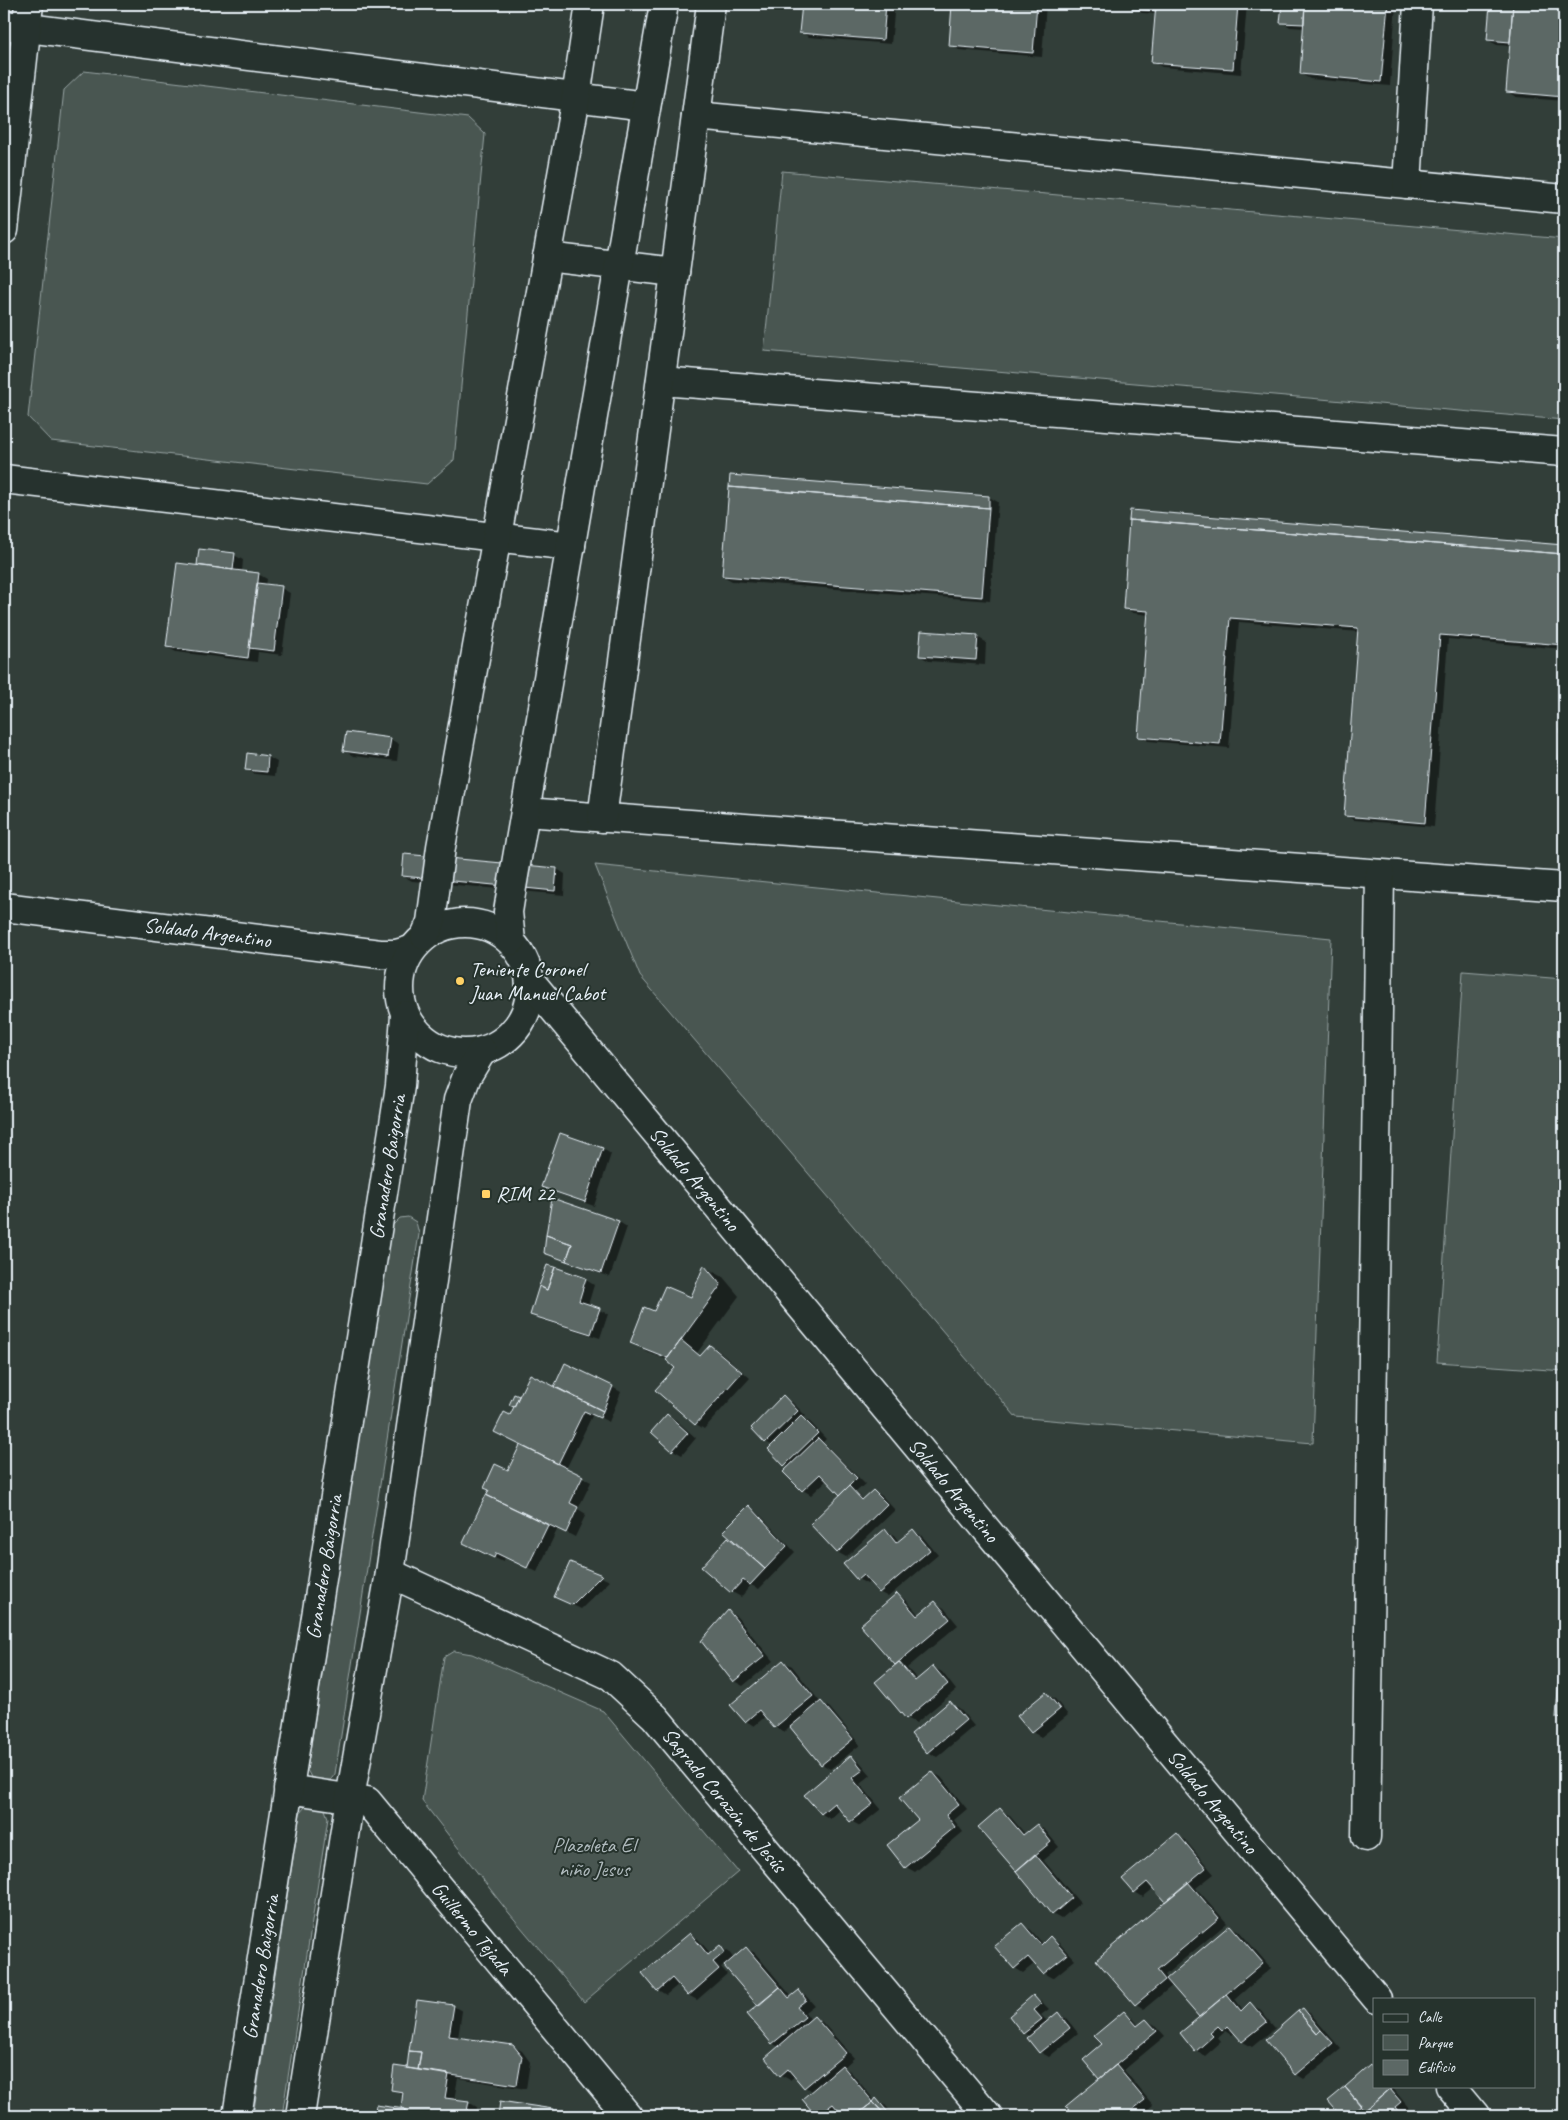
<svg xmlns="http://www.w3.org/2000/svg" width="1568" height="2120" viewBox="0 0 1568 2120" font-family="Caveat,sans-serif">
<rect width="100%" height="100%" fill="#323e39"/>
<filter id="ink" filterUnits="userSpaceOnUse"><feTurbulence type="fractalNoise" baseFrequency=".02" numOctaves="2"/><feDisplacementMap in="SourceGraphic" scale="10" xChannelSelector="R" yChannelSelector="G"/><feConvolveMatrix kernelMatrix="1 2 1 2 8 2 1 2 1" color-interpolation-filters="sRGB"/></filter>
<g filter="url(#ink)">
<path fill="#495651" stroke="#98a4a4" d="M84,71l384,47 17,16 -31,326 -27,24 -376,-43 -23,-24 36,-327z
M782,171l782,68v181l-800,-69z
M595,865l736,73 -18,505 -297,-26 -376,-441z
M1463,971l101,8v392l-127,-9z
M408,1217l8,5 3,12 -84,540 -6,8 -17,-3 -5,-9 84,-543 9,-9z
M454,1651l18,3 131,57 135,161 -154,130 -80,-95 -82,-106 22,-144z
M308,1803l16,4 4,11 -46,298h-29l47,-303z"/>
<path fill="#0007" fill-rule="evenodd" d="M803,4h92l-4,40 -82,-7 -8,-5z
M954,4h92l-4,53 -83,-7 -8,-5z
M1134,4h113l-6,70 -79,-7 -9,-5 4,-48 -15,-1 -8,-5z
M1283,4h113l-6,82 -80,-7 -9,-5 4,-46 -15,-1 -8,-5z
M1491,4h73v97l-48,-4 -8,-5 3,-46 -14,-1 -9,-5z
M731,477l258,20 9,5 -8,99 -258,-20 -9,-5z
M1131,511l433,35v103l-116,-10 -14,188 -80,-7 -9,-5 14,-183 -120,-10 -10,126 -81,-7 -8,-5 9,-121 -16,-2 -9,-5z
M200,550l34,5 9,5 -1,12 16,2 9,5 -1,7 15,2 9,5 -8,62 -24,-3 -1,10 -81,-10 -9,-5 31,-80zM257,576h2l-1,13z
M977,637l9,5 -1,23 -56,-4 -9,-5z
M1564,698v74l-5,-3z
M390,739l9,5 -2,17 -44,-5 -8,-5z
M268,757l9,5 -2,14 -20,-2 -9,-5z
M557,869l8,5 -1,21 -152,-14 -9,-5z
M603,1149l8,5 -17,52 -43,-15 -9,-5z
M553,1200l66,22 8,5 -17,50 -56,-20 -9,-5z
M547,1266l39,14 8,5 -6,20 20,9 -8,24 -60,-19 -9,-5z
M705,1267l18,10 16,19 -42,57 5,4 9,-11 8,5 31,27 -46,51 -8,-5 -39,-34 19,-22 -8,-8 -19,-7 -18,-11 24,-29 37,-14z
M612,1387l9,5 -12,30 -16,-8 -27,55 25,13 -13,27 8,5 -11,23 -17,-9 -21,44 -31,-16 -3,6 -39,-19 26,-53 19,-18 13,-27 -12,-28 5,-10v-11l5,2 35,-10z
M783,1397l9,5 14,14 -3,2 7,4 16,17 -3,3 42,42 -9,8 8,8 9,-9 9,5 13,14 -49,47 -9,-5 5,-57 -15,-15 -16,15 -8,-5 -14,-23 -19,-18 3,-3 -7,-4 -14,-14z
M667,1415l9,5 20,18 -14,17 -9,-5z
M749,1507l8,5 38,40 -36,37 -8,-4 -10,12 -9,-5 -29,-25 27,-30z
M885,1530l9,5 5,7 14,-11 9,5 16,19 -50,42 -9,-5 -9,-11 -3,3 -9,-5z
M570,1563l40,18 -29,28 -25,-12z
M897,1595l9,5 14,16 15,-13 9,5 14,17 -51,43 11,12 15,-13 9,5 14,18 -40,33 -9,-5 -11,-53 -34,-40z
M729,1612l8,5 36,44 -30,25 -9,-5z
M783,1661l9,5 28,36 10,6 30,37 -30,24 -8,-5 -32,-38 -6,6 -9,-5 -9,-11 -12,10 -8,-5z
M1561,1662h3v60l-7,-4z
M1046,1694l9,5 13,16 -27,22 -9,-5 -13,-16z
M950,1703l9,5 15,18 -37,31 -9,-5z
M852,1757l8,5 11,13 -11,9 21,25 -21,17 -9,-5 -10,-12 -11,10 -8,-5z
M932,1772l9,5 26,32 -13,11 9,12 -48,40 -9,-5z
M1000,1810l9,5 17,20 11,-10 8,5 14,17 -16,13 37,43 -19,16 -9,-5z
M1177,1835l8,5 29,34 -18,14 31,35 -62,52 3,4 62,-53 9,5 32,37 -36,31 8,11 7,-6 9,5 16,19 -23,19 -9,-5 -8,-10 -3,3 -6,-4 -8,7 3,4 -16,14 -9,-5 4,-34 -27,-32 -29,24 -8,-5 31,-102 -13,-14 -11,9 -8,-5z
M1022,1925l9,5 12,14 7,-6 9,5 16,17 -22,18 -9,-5 -9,-10 -12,10 -8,-5z
M690,1934l8,5 13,15 9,-7 9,5 5,7 12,-11 9,5 37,44 7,-5 8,5 7,8 -9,7 6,8 4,-2 8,5 31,35 -10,9 7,5 24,29 10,4 10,11h-50l-5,-6 -7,6h-16l-14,-17 10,-7 -8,-5 -10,-11 -5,4 -9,-5 -2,-28 -7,-4 -13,-37 -34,-42 -4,3 6,7 -30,26 -9,-5 -9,-11 -13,11 -8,-5z
M1033,1997l9,5 7,7 -8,6 7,7 10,-8 9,5 11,14 -29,24 -9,-5 -10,-16 -6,-3z
M453,2006l9,5 -4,27 54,8 10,5 8,11 -4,27 -68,-11 -4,22 14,2 9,5 -1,9h-101l2,-10 25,4 2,-15 -12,-6z
M1303,2009l8,5 30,35 -37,30 -8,-5z
M1124,2013l9,5 6,8 7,-6 9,5 10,11 -41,34 29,35 -13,11h-63l-9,-10 32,-27 3,-35z
M1370,2067l4,2v17h17l18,22 -6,5 2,3h-62l-13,-15z
M501,2102l52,8 8,6h-62z"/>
<path fill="#5c6865" stroke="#e8f1f8" d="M802,4h84l-3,36 -84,-7z
M952,4h85l-4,49 -84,-7z
M1133,4h23v7l-24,-2z
M1156,4h82l-5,65 -82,-6z
M1282,4h23l-1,20 -24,-1z
M1305,4h83l-7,78 -81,-8z
M1490,4h23l-3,38 -23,-2z
M1513,4h51v93l-58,-5z
M730,475l259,21v12l-260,-21z
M729,487l260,21 -7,89 -260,-21z
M1130,510l434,35v9l-435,-34z
M1129,520l435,34v91l-124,-10 -15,188 -81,-7 14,-188 -128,-10 -10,126 -82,-7 10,-126 -25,-2z
M199,549l36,4 -2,17 -36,-5z
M177,563l82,10 -11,85 -82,-11z
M257,583l25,3 -8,65 -25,-3z
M921,631l57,4 -2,25 -57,-4z
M1564,681v89h-6z
M346,732l45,6 -3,19 -45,-6z
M247,753l21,3 -1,16 -22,-2z
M404,854l153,14 -2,23 -153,-15z
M560,1133l43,15 -18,54 -44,-15z
M552,1198l67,23 -18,52 -35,-12 6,-17 -26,-9z
M546,1235l26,9 -6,17 -22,-8z
M547,1265l8,2 -8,23 -8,-4z
M704,1265l17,20 -53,73 -38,-15 14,-36 10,4 11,-25 26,11z
M555,1267l31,11 -7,23 21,7 -9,26 -61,-19 9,-29 8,4z
M681,1340l19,16 10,-11 32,27 -47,53 -40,-35 20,-22 -9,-8z
M565,1363l48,23 -10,25 -49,-24z
M530,1374l73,37 -3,7 -16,-7 -26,53 -64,-32 10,-20 6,3z
M514,1394l5,2 -5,11 -5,-2z
M783,1395l15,16 -33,32 -14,-15z
M667,1414l21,19 -16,18 -21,-19z
M801,1416l17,17 -34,33 -16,-17z
M818,1438l39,40 -17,17 -20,-21 -18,17 -19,-19z
M520,1445l63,31 -13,27 8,4 -12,26 -80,-38 3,-5 -5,-2 11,-24 13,6z
M849,1486l13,14 11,-10 14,14 -50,49 -27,-29z
M486,1495l62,30 -21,43 -31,-15 -2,5 -31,-15z
M749,1505l38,41 -22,23 -42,-38z
M885,1529l11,14 17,-14 17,21 -51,43 -16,-18 -6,5 -14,-16z
M728,1537l37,32 -15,16 -7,-5 -12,13 -30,-26z
M570,1562l32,13 -30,30 -18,-8z
M897,1593l20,23 18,-15 15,18 -55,46 -35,-40z
M728,1610l37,46 -32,26 -32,-41z
M783,1660l30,36 -39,32 -15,-18 -14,12 -15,-17z
M1560,1660h4v59l-8,-1z
M899,1662l16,19 18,-15 15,18 -42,35 -31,-37z
M1046,1692l14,17 -29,24 -14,-17z
M821,1701l32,38 -32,26 -31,-38z
M950,1701l16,19 -39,33 -16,-19z
M851,1755l12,15 -11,8 21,26 -23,18 -16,-19 -13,11 -17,-19z
M932,1771l27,33 -13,11 9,12 -50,41 -18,-23 31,-25 -19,-22z
M1000,1808l23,27 14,-11 14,18 -35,29 -38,-44z
M1177,1833l29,35 -41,34 -18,-20 -13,11 -12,-14z
M1035,1854l37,44 -20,17 -36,-44z
M1188,1882l31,36 -62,52 8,10 -30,25 -39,-45z
M1022,1923l19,22 9,-9 17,19 -24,19 -15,-17 -14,12 -20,-23z
M1230,1925l33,38 -64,54 -33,-38z
M690,1933l18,22 12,-10 5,7 -12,10 6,7 -31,27 -16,-18 -15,13 -15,-18z
M746,1947l34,40 -22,19 -34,-40z
M780,1987l9,11 10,-8 7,10 -9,7 8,10 -33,27 -25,-30z
M1227,1994l14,17 9,-9 17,20 -25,20 -14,-16 -5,5 -5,-5 -8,7 3,3 -18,16 -15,-19z
M1033,1995l8,9 -7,6 8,9 -19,15 -14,-18z
M417,2000l37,5 -5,31 64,9 9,11 -5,29 -99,-15 3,-18 -12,-1z
M1303,2008l18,22 -4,4 -19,-23z
M1124,2011l13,15 9,-7 11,12 -58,48 -16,-19 19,-16 -8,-8z
M1298,2011l19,23 4,-4 12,13 -38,32 -30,-35z
M1058,2012l12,16 -31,25 -12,-15z
M814,2016l32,37 -42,35 -16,-19 -8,7 -15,-18z
M409,2051l12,1 -3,18 -11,-2z
M842,2065l31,37 -18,14h-12l-10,-12 -17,12 -14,-17z
M1116,2065l29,35 -13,10 5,6h-62l-9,-10z
M1370,2065l4,5v16h14l2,3 -25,22 -20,-24z
M394,2066l55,8 -4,24 24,3 -3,15h-62l1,-7 -4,-1 2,-16 -12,-2z
M1345,2087l16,18 -13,11h-7l-13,-15z
M1390,2089l11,13 -6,5 7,9h-44z
M876,2098l15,18h-5l-13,-14z
M500,2101l53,8 -1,7h-54z
M873,2102l13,14h-31z
M376,2105l29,4 -1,7h-30z"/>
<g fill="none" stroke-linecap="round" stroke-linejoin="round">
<defs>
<g id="street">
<path d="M4,25l642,81"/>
<path d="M696,116l868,83"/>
<path d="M1407,184l11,-180"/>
<path d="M4,230l25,-226"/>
<path d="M547,257l128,15"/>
<path d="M661,381l903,71"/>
<path d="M4,479l567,67"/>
<path d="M525,812l1039,75"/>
<path d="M602,818l109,-814"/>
<path id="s1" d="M4,907l376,47h16l15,-4"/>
<circle cx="465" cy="988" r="65"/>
<path d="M425,936l6,-14 10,-75 135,-750 14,-93"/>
<path d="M511,941l-3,-29 3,-19 153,-889"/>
<path id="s2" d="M531,982l846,1017"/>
<path id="s3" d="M390,1573l221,103 44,41 333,399"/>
<path id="s4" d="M288,1789l79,12 261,315"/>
<path d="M1366,1837l14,-963"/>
<path d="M1450,2086l25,30"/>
<path id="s5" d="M237,2116l163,-1030 5,-71"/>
<path d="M300,2116l50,-318 40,-225 68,-473 9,-24 15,-25"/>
</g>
</defs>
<use href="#street" stroke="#e8f1f8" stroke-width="31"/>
<use href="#street" stroke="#26332d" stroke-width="28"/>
</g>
</g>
<g fill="#ffd166" stroke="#26332d" stroke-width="2">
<circle cx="460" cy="981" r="5"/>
<rect x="481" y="1189" width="10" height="10" rx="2.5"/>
</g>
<g text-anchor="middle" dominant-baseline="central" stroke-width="4" stroke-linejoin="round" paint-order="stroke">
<g font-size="21" fill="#e8f1f8" stroke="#26332d">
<text stroke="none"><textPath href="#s1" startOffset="205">Soldado Argentino</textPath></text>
<text stroke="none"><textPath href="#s5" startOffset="961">Granadero Baigorria</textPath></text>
<text stroke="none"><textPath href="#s2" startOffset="256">Soldado Argentino</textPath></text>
<text stroke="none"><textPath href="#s2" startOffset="661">Soldado Argentino</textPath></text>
<text stroke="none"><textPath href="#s5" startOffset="556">Granadero Baigorria</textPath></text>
<text stroke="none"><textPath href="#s3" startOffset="412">Sagrado Corazón de Jesús</textPath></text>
<text stroke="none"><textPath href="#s2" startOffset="1066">Soldado Argentino</textPath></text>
<text stroke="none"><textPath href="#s4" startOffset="245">Guillermo Tejada</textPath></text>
<text stroke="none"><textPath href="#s5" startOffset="151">Granadero Baigorria</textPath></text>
</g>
<g font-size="21" fill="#e8f1f8" stroke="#26332d" text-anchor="start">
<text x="470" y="969">Teniente Coronel<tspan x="470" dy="24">Juan Manuel Cabot</tspan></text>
<text x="496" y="1194">RIM 22</text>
</g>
<g font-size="21" fill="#b0bbbe" stroke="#26332d">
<text x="594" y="1845">Plazoleta El<tspan x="594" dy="24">niño Jesus</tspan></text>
</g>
</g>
<rect width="1568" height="2120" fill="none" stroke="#26332d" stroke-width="20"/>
<rect x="10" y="10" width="1548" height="2100" fill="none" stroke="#e8f1f8" stroke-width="2" filter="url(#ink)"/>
<rect x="1373" y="1998" width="162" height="90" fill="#26332d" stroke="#747f7e"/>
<rect x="1383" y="2014" width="25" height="8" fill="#26332d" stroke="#747f7e"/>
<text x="1418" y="2022" font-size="15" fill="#e8f1f8">Calle</text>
<rect x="1383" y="2035" width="25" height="15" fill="#495651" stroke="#747f7e"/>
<text x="1418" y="2048" font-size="15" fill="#e8f1f8">Parque</text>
<rect x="1383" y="2060" width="25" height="15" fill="#5c6865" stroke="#747f7e"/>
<text x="1418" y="2072" font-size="15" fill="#e8f1f8">Edificio</text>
</svg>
